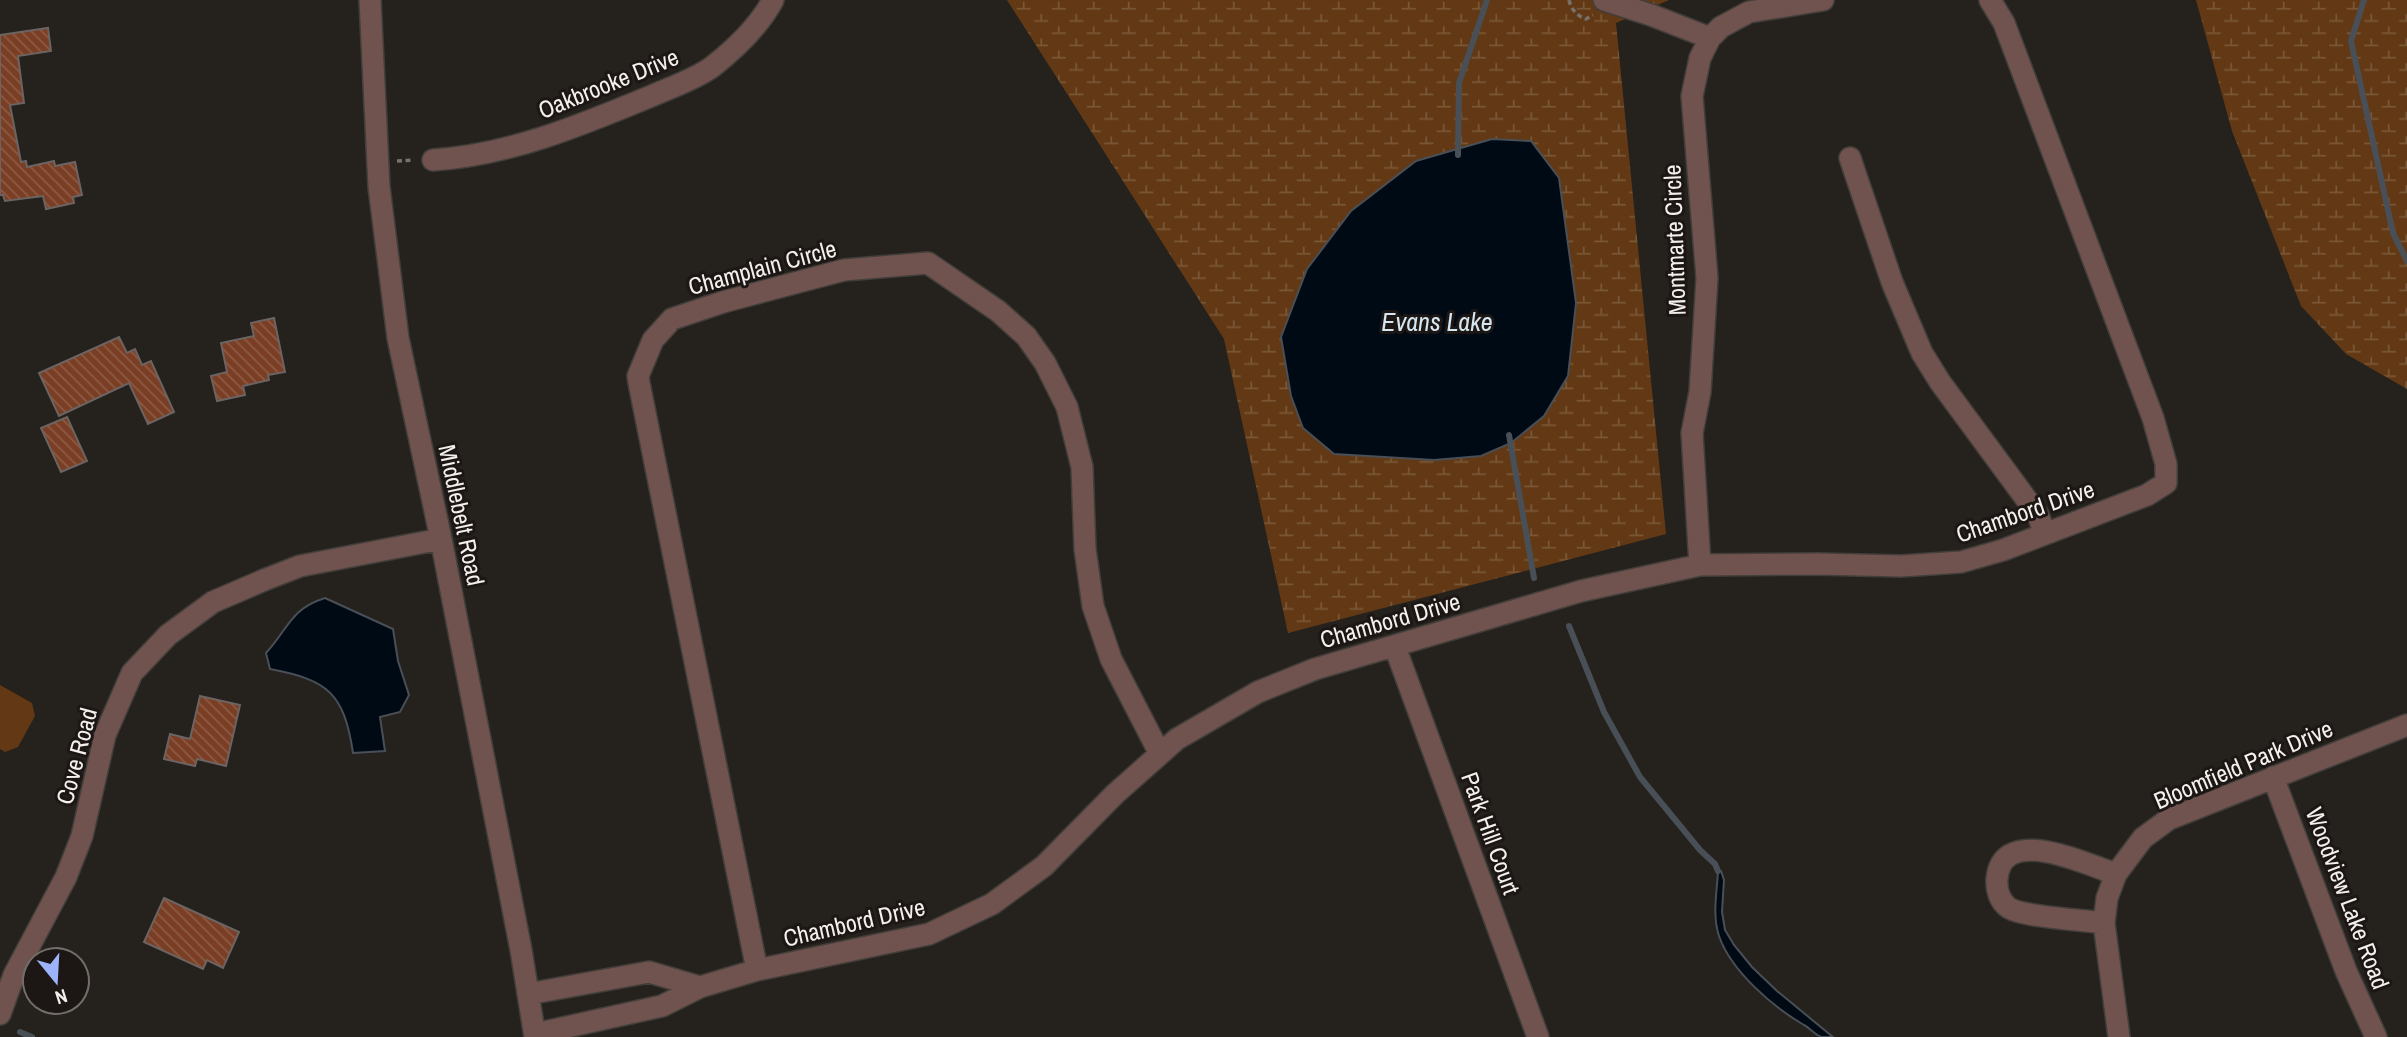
<svg xmlns="http://www.w3.org/2000/svg" width="2407" height="1037" viewBox="0 0 2407 1037" font-family="'Archivo Narrow',sans-serif">
<defs>
<pattern id="wetland-marsh" width="20" height="14" patternUnits="userSpaceOnUse" patternTransform="scale(1.75)"><rect width="20" height="14" fill="#623914"/><path d="M1 5h8M5 5V1M11 12h8M15 12V8" fill="none" stroke="#795636"/></pattern>
<pattern id="building-back-hatch" width="6" height="6" patternUnits="userSpaceOnUse" patternTransform="scale(1.75)"><rect width="6" height="6" fill="#793e24"/><path d="M-1 5l2 2M0 0l6 6M5-1l2 2" fill="none" stroke="#8d5a44"/></pattern>
</defs>
<rect width="100%" height="100%" fill="#25211d"/>
<path fill="url(#wetland-marsh)" fill-rule="evenodd" d="M1007,0h662l-53,23 50,511 -378,99 -64,-294zM1531,141l28,37 17,124 -142,158 -100,-6z
M2196,0h211v389l-61,-35 -45,-48 -69,-175z"/>
<path fill="#623914" d="M0,685l32,18 3,13 -17,31 -13,5 -5,-3z"/>
<path fill="#000a15" stroke="#494f56" stroke-width="2" d="M1492,139l39,2 28,37 17,125 -8,73 -24,40 -33,27 -30,13 -47,4 -100,-6 -31,-26 -12,-32 -10,-59 26,-68 44,-58 65,-50z
M325,598l68,31 5,32 11,34 -9,17 -20,5 5,34 -32,2c-9,-60 -25,-73 -83,-84l-4,-16c23,-25 24,-44 59,-55z
M1718,871h3l3,9 -2,32 3,18 9,15 18,22 25,24 56,46c-4,0 -8,0 -11,0 -6,-1 -12,-9 -18,-12 -31,-18 -73,-54 -85,-89 -7,-21 -2,-44 -1,-65z"/>
<g fill="none" stroke-linecap="round" stroke-linejoin="round">
<path stroke="#494f56" stroke-width="6" d="M2364,0l-13,41 42,192 14,28
M1458,155l1,-72 28,-83
M1509,435l25,143
M1569,626l35,86 36,65 60,73 15,14 3,7
M20,1032l12,5"/>
</g>
<path fill="url(#building-back-hatch)" stroke="#6b6462" stroke-width="2" d="M48,28l3,23 -33,5 6,47 -14,2 11,57 5,-1 1,6 27,-6 1,5 20,-4 7,33 -9,2 1,6 -28,6 -3,-13 -38,5 -2,-6h-3v-160z
M274,318l11,54 -17,3 1,5 -26,6 2,9 -28,6 -6,-25 16,-4 -6,-29 33,-7 -3,-13z
M119,337l8,16 8,-4 7,16 9,-4 23,51 -26,12 -19,-41 -70,33 -20,-43z
M67,417l20,44 -26,11 -20,-44z
M200,696l40,9 -14,61 -29,-7 -2,7 -31,-7 6,-25 20,5z
M164,898l75,34 -16,36 -16,-8 -4,9 -59,-27z"/>
<g fill="none" stroke-linecap="round" stroke-linejoin="round">
<defs>
<path id="minor" d="M370,0l9,187 19,151 43,201 80,411 14,87
M1604,0l47,15 59,23
M1850,158l42,124 30,71 18,29 98,133 7,19
M433,160c76,-5 146,-34 216,-63 20,-9 45,-17 63,-30 23,-18 47,-41 61,-67
M1700,565l-8,-132 8,-41 7,-114 -15,-182 8,-38 10,-20 11,-11 28,-15 74,-12
M1395,647l143,390
M2273,777l73,194 30,66
M2104,923c-20,-3 -81,-6 -95,-15 -9,-6 -13,-18 -12,-29 5,-56 88,-15 119,-5
M757,970l-118,-587 -1,-7 15,-36 19,-21 51,-17 121,-32 84,-7 70,48 28,25 19,27 22,44 15,60 3,82 8,57 18,53 49,95
M528,994l121,-22 51,15
M0,1014l14,-39 52,-98 16,-41 23,-101 27,-62 36,-38 45,-33 51,-22 36,-14 141,-27
M535,1034l127,-28 38,-19 57,-17 172,-36 63,-30 52,-38 71,-72 62,-55 81,-47 57,-23 266,-78 119,-26 118,-1 83,2 60,-4 42,-12 144,-55 19,-12v-19l-13,-46 -149,-395 -14,-23
M2119,1037l-15,-114 3,-25 9,-24 27,-36 26,-19 238,-94"/>
</defs>
<use href="#minor" stroke="#423e3a" stroke-width="24"/>
<path stroke="#76726e" stroke-width="3.5" stroke-dasharray="5 3.5" stroke-linecap="butt" d="M1569,0c2,9 8,16 17,19l7,-4
M397,161l17,-1"/>
<use href="#minor" stroke="#70524e" stroke-width="21"/>
</g>
<g text-anchor="middle" dominant-baseline="central" stroke-width="6" stroke-linejoin="round" paint-order="stroke">
<g font-size="24" fill="#f4f0ee" stroke="#1c1714">
<text transform="translate(608 83) rotate(-22)">Oakbrooke Drive</text>
<text transform="translate(1674 240) rotate(-92)">Montmarte Circle</text>
<text transform="translate(762 267) rotate(-15)">Champlain Circle</text>
<text transform="translate(2025 511) rotate(-19)">Chambord Drive</text>
<text transform="translate(462 515) rotate(78)">Middlebelt Road</text>
<text transform="translate(1390 620) rotate(-16)">Chambord Drive</text>
<text transform="translate(76 756) rotate(-75)">Cove Road</text>
<text transform="translate(2243 764) rotate(-23)">Bloomfield Park Drive</text>
<text transform="translate(1491 833) rotate(70)">Park Hill Court</text>
<text transform="translate(2348 898) rotate(69)">Woodview Lake Road</text>
<text transform="translate(854 922) rotate(-13)">Chambord Drive</text>
</g>
<g font-size="26" font-style="italic" fill="#d5e6f1" stroke="#1c1714">
<text x="1437" y="321">Evans Lake</text>
</g>
</g>
<g transform="translate(56 981) rotate(162)"><circle r="33" fill="#1c1714" stroke="#726e6b" stroke-width="2"/>
<path d="M0-5L12 26L0 18L-12 26Z" fill="#9db4fd"/>
<text y="-10" font-size="19" font-weight="bold" text-anchor="middle" fill="#f4f0ee">N</text>
</g>
</svg>
